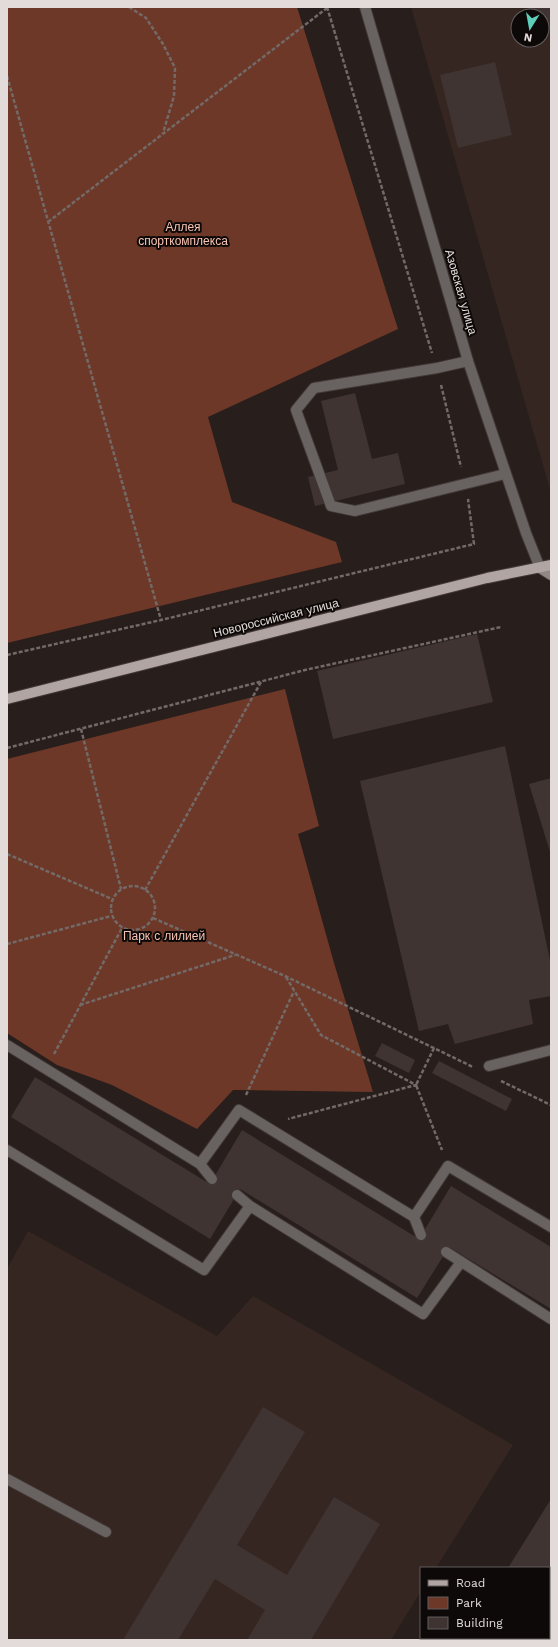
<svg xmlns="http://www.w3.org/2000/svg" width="558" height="1647" viewBox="0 0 558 1647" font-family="'Work Sans',sans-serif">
<rect width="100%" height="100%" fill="#281e1b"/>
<path fill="#352621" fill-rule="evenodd" d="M411,7h140v486zM518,16h24v24h-24z
M28,1231l189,105 36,-40 260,149 -77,123h-15v23l-30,49h-384v-371z"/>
<path fill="#6d3828" d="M7,7h290l101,322 -190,88 24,85 104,40 6,20 -335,81z
M285,689l34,137 -21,8 36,129 39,129 -140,-2 -36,39 -85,-44 -55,-20 -50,-32v-274z"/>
<path fill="#3f3431" d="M528,7h23v22l-9,3v-16h-12z
M495,62l17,73 -54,13 -18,-73z
M355,393l17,66 26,-6 7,31 -90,22 -7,-29 30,-7 -17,-69z
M477,634l16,68 -160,37 -16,-68z
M505,746l46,219v31l-22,4 4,24 -78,20 -7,-20 -29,7 -59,-250z
M551,778v77l-22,-71z
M382,1043l33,17 -6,13 -34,-17z
M439,1061l73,38 -6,12 -74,-38z
M35,1077l175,107 32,-54 177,109 32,-53 100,61v62l-102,-62 -32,51 -177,-109 -30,50 -199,-122z
M263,1407l42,25 -68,113 50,30 47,-78 46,27 -69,116h-64l18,-30 -50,-31 -37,61h-55z
M551,1499v102l-2,3v-36h-41z
M465,1638h63l-1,2h-64z"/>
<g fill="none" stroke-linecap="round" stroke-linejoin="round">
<defs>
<path id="service" d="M468,361l-31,7 -123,20 -18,22 35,96 24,5 150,-37
M7,1045l193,119
M489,1066l62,-16
M7,1150l197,120 46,-64
M212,1179l-12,-15 39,-54 175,107
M237,1195l13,11 173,108 38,-52
M421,1235l-7,-18 34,-51 103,61
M446,1252l105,67
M7,1479l99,53"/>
<path id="tertiary" d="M365,7l103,354 58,172 14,35"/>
<path id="secondary" d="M540,568l11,7"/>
<path id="primary" d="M7,699l480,-121 64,-13"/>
</defs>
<use href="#service" stroke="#423836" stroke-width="12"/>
<use href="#tertiary" stroke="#423836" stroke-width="12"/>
<use href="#secondary" stroke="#423836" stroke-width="12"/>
<use href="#primary" stroke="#423836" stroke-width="12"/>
<path stroke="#736a67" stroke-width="2.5" stroke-dasharray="4 2" stroke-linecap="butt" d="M129,7l17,11 17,26 12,24 -1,28 -11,37
M327,7l105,346
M7,76l154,544
M48,222l279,-214
M441,385l20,82
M7,655l154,-35 313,-76 -6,-45
M81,729l40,160
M7,748l298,-78 196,-43
M7,854l105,45
M111 908a22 22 0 1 1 44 0a22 22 0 1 1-44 0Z
M145,890l116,-208
M153,918l132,58 188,91
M7,944l104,-28
M286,977l35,58 95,50 -128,34
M80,1005l155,-50
M434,1048l-18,37 26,65
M54,1054l68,-126
M501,1081l50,24
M246,1095l48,-104"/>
<use href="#service" stroke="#686361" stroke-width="10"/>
<use href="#tertiary" stroke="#686361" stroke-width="10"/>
<use href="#secondary" stroke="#918886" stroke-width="10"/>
<use href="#primary" stroke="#b0a5a2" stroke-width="10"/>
</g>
<g text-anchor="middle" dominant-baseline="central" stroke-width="4" stroke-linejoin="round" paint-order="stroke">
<g font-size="12" fill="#f9c3b2" stroke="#0d0908">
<text x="183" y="227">Аллея<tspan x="183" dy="14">спорткомплекса</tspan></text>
<text x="164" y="936">Парк с лилией</text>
</g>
<g font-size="12" fill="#e2dbd9" stroke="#0d0908">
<text transform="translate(461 292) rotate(74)">Азовская улица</text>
<text transform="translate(276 618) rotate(-14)">Новороссийская улица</text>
</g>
</g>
<rect width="558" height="1647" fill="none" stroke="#e2dbd9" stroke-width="16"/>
<rect x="420" y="1567" width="130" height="72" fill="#0d0908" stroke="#625d5c"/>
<rect x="428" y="1580" width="20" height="6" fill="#b0a5a2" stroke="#625d5c"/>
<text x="456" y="1587" font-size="12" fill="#e2dbd9">Road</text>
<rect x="428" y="1597" width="20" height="12" fill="#6d3828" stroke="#625d5c"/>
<text x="456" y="1607" font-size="12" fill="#e2dbd9">Park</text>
<rect x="428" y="1617" width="20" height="12" fill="#3f3431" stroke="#625d5c"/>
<text x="456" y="1627" font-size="12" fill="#e2dbd9">Building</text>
<g transform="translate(530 28) rotate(191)"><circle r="19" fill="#0d0908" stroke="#625d5c"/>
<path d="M0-3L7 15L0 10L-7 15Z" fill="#5dceb9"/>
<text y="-6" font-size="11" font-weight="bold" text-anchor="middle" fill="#e2dbd9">N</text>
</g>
</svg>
